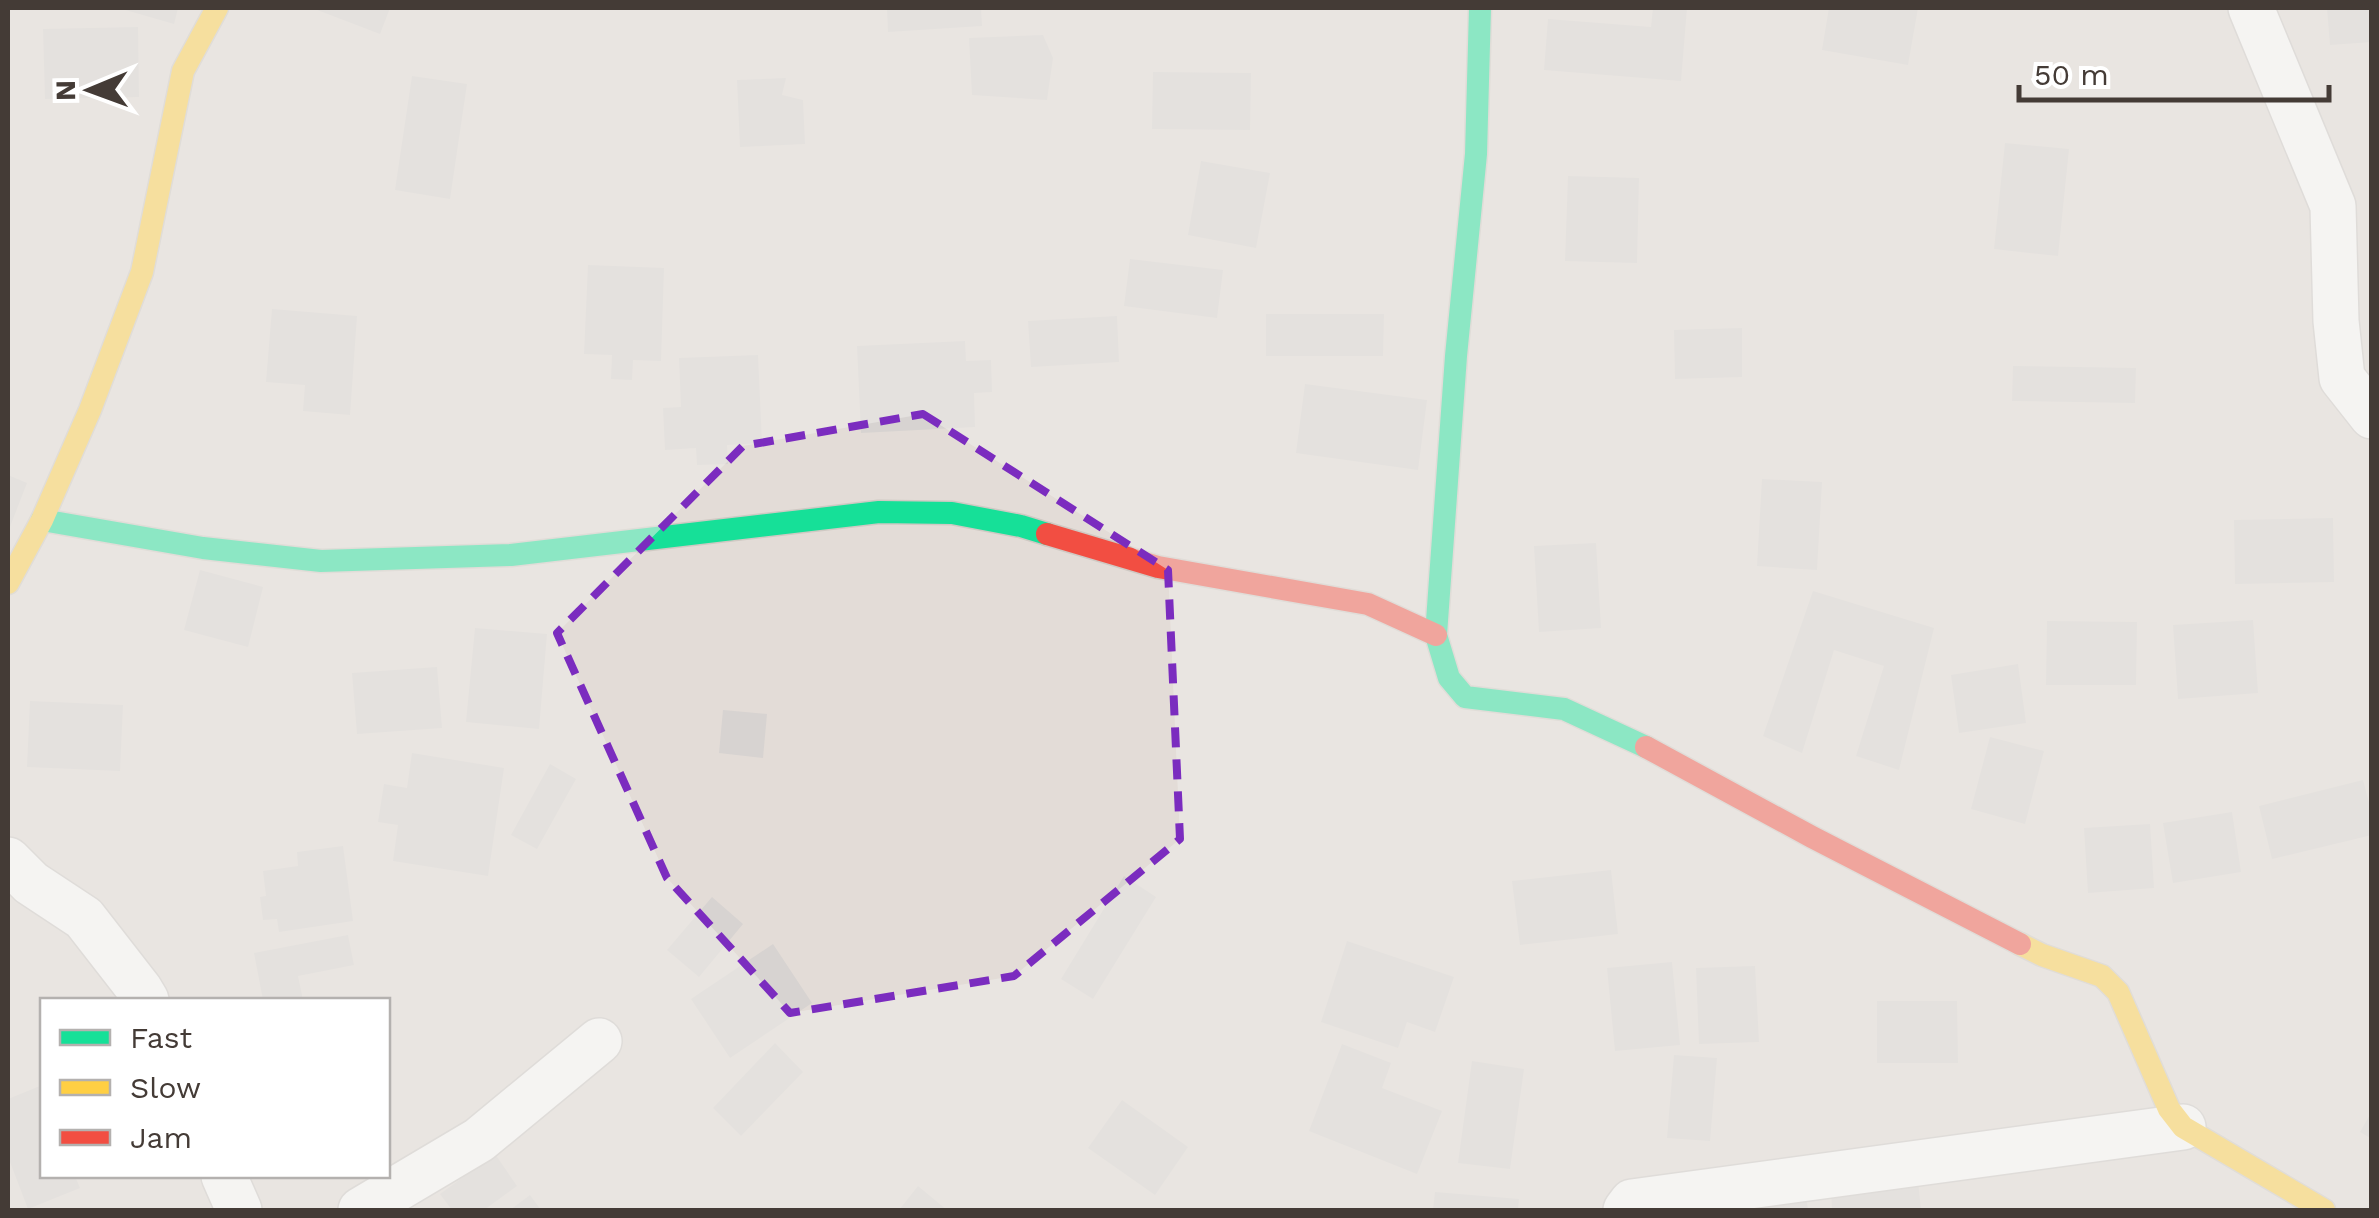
<svg xmlns="http://www.w3.org/2000/svg" width="2379" height="1218" viewBox="0 0 2379 1218" font-family="'Work Sans',sans-serif">
<rect width="100%" height="100%" fill="#efecea"/>
<path fill="#e3dcd7" fill-rule="evenodd" d="M8,8h2363v1202h-2363zM42,1000h346v176h-346z"/>
<path fill="#d7d3d1" d="M312,8h78l-10,26z
M887,8h94l1,18 -94,6z
M1653,8h34l-6,73 -137,-11 4,-51 103,8z
M1829,8h89l-10,57 -86,-15z
M2327,8h45v34l-42,3z
M122,9v-1h56l-4,16z
M138,27l1,70 -94,2 -2,-70z
M1043,35l10,23 -6,42 -75,-5 -3,-57z
M1153,72l98,1 -1,57 -98,-1z
M412,76l55,8 -17,115 -55,-9z
M786,78l-4,17 21,5 2,44 -65,3 -3,-67z
M2005,143l64,6 -11,107 -64,-7z
M1201,161l69,12 -14,75 -68,-13z
M1568,176l71,2 -2,85 -72,-2z
M1130,259l93,11 -6,48 -93,-12z
M588,265l76,3 -3,93 -28,-1 -1,20 -21,-1 1,-24 -28,-1z
M272,309l85,7 -7,99 -47,-4 2,-26 -39,-3z
M1266,314h118l-1,42h-117z
M1117,316l2,46 -88,5 -3,-46z
M1742,328v49l-67,2 -1,-49z
M965,341l1,20 25,-1 1,32 -18,1 1,34 -114,6 -4,-87z
M758,355l4,88 -35,2 1,19 -31,1 -1,-17 -31,2 -2,-42 18,-1 -2,-49z
M2013,366l123,2 -1,35 -123,-2z
M1305,384l122,16 -9,70 -122,-17z
M8,475l19,8 -19,49z
M1762,479l60,3 -5,88 -60,-4z
M2333,518l1,64 -99,2 -1,-64z
M1596,543l5,85 -62,4 -5,-86z
M200,570l63,17 -15,60 -64,-17z
M1813,591l121,37 -35,142 -43,-14 28,-90 -50,-16 -32,103 -39,-17z
M2253,620l5,73 -80,6 -5,-74z
M2047,621l90,1 -1,63h-90z
M475,628l72,6 -8,95 -73,-7z
M2018,664l8,59 -67,10 -8,-58z
M437,667l5,61 -85,6 -5,-61z
M30,701l93,4 -3,66 -93,-4z
M723,710l44,4 -4,44 -44,-5z
M1990,737l54,14 -19,73 -54,-15z
M412,753l92,15 -16,108 -95,-15 5,-36 -20,-3 6,-38 23,4z
M550,764l26,15 -39,70 -26,-14z
M2363,780l9,34v21l-100,24 -13,-53z
M2232,812l9,60 -68,11 -10,-60z
M2150,824l4,64 -66,5 -4,-65z
M343,846l10,75 -74,11 -2,-13 -14,1 -3,-23 6,-1 -3,-25 35,-5 -1,-14z
M1611,870l7,64 -98,11 -8,-64z
M1124,876l32,21 -63,102 -32,-20z
M712,897l31,27 -44,53 -32,-27z
M348,935l6,30 -56,11 5,24h-40l-9,-47z
M1347,941l107,36 -19,55 -28,-10 -9,26 -77,-26z
M773,944l39,59 -82,55 -39,-59z
M1672,962l8,83 -65,6 -8,-83z
M1755,966l4,76 -60,2 -3,-76z
M1877,1001h80l1,62h-81z
M775,1043l28,29 -62,64 -28,-28z
M1342,1044l49,19 -9,25 60,23 -25,63 -108,-43z
M1674,1055l43,3 -7,83 -43,-3z
M1472,1061l52,8 -14,100 -52,-6z
M40,1086l2,5v85h33l5,12 -52,21 -18,-47 -2,1v-64z
M1122,1100l66,47 -33,48 -67,-47z
M2372,1111v28l-12,-7z
M495,1154l22,32 -33,24h-32l-12,-16z
M1804,1181l4,29h-65l-3,-21z
M1918,1181l3,29h-89l-1,-22z
M918,1186l29,24h-48z
M1435,1192l84,7 -1,11h-85z
M530,1195l11,15h-31z"/>
<g fill="none" stroke-linecap="round" stroke-linejoin="round">
<defs>
<path id="street" d="M2251,8l82,198 3,115 6,57 30,38
M8,860l23,23 53,35 56,72 6,10
M224,1176l15,34
M361,1210l118,-70 120,-99
M1626,1210l6,-8 551,-75"/>
<path id="fast" d="M1480,8l-4,146 -20,202 -20,279 13,43 16,19 99,12 82,38
M42,520l161,28 118,13 190,-6 368,-43 73,1 69,13 26,8"/>
<path id="slow" d="M8,583l34,-63 48,-110 52,-138 41,-201 34,-63
M2020,944l22,11 60,21 16,16 51,117 14,18 141,83"/>
<path id="jam" d="M1047,534l111,33 210,37 68,31
M1646,747l166,90 208,107"/>
</defs>
<use href="#street" stroke="#ccc8c6" stroke-width="48"/>
<use href="#fast" stroke="#cfc9c3" stroke-width="25"/>
<use href="#slow" stroke="#cfc9c3" stroke-width="25"/>
<use href="#jam" stroke="#cfc9c3" stroke-width="25"/>
<use href="#street" stroke="#fdfcfc" stroke-width="45"/>
<use href="#fast" stroke="#16e098" stroke-width="22"/>
<use href="#slow" stroke="#ffcf43" stroke-width="22"/>
<use href="#jam" stroke="#f24e42" stroke-width="22"/>
</g>
<path d="M0 0H2379V1218H0ZM923,414l245,156 12,269 -166,137 -224,37 -123,-135 -110,-245 186,-187z" fill="#efecea" fill-opacity=".55" fill-rule="evenodd"/>
<path fill="none" stroke="#7b2cbf" stroke-width="8" stroke-dasharray="20 12" stroke-linejoin="round" d="M923,414l245,156 12,269 -166,137 -224,37 -123,-135 -110,-245 186,-187z"/>
<rect width="2379" height="1218" fill="none" stroke="#443b36" stroke-width="20"/>
<rect x="40" y="998" width="350" height="180" fill="#ffffff" stroke="#b4b1af" stroke-width="2.5"/>
<rect x="60" y="1030" width="50" height="15" fill="#16e098" stroke="#b4b1af" stroke-width="2.5"/>
<text x="130" y="1048" font-size="30" fill="#443b36">Fast</text>
<rect x="60" y="1080" width="50" height="15" fill="#ffcf43" stroke="#b4b1af" stroke-width="2.5"/>
<text x="130" y="1098" font-size="30" fill="#443b36">Slow</text>
<rect x="60" y="1130" width="50" height="15" fill="#f24e42" stroke="#b4b1af" stroke-width="2.5"/>
<text x="130" y="1148" font-size="30" fill="#443b36">Jam</text>
<g transform="translate(90 90) rotate(269)" stroke="#ffffff" stroke-width="8" paint-order="stroke">
<path d="M0-8L18 38L0 25L-18 38Z" fill="#443b36"/>
<text y="-15" font-size="28" font-weight="bold" text-anchor="middle" fill="#443b36">N</text>
</g>
<path d="M2019 85v15h310v-15" fill="none" stroke="#443b36" stroke-width="5"/>
<text x="2034" y="85" font-size="30" fill="#443b36" stroke="#ffffff" stroke-width="8" paint-order="stroke">50 m</text>
</svg>
